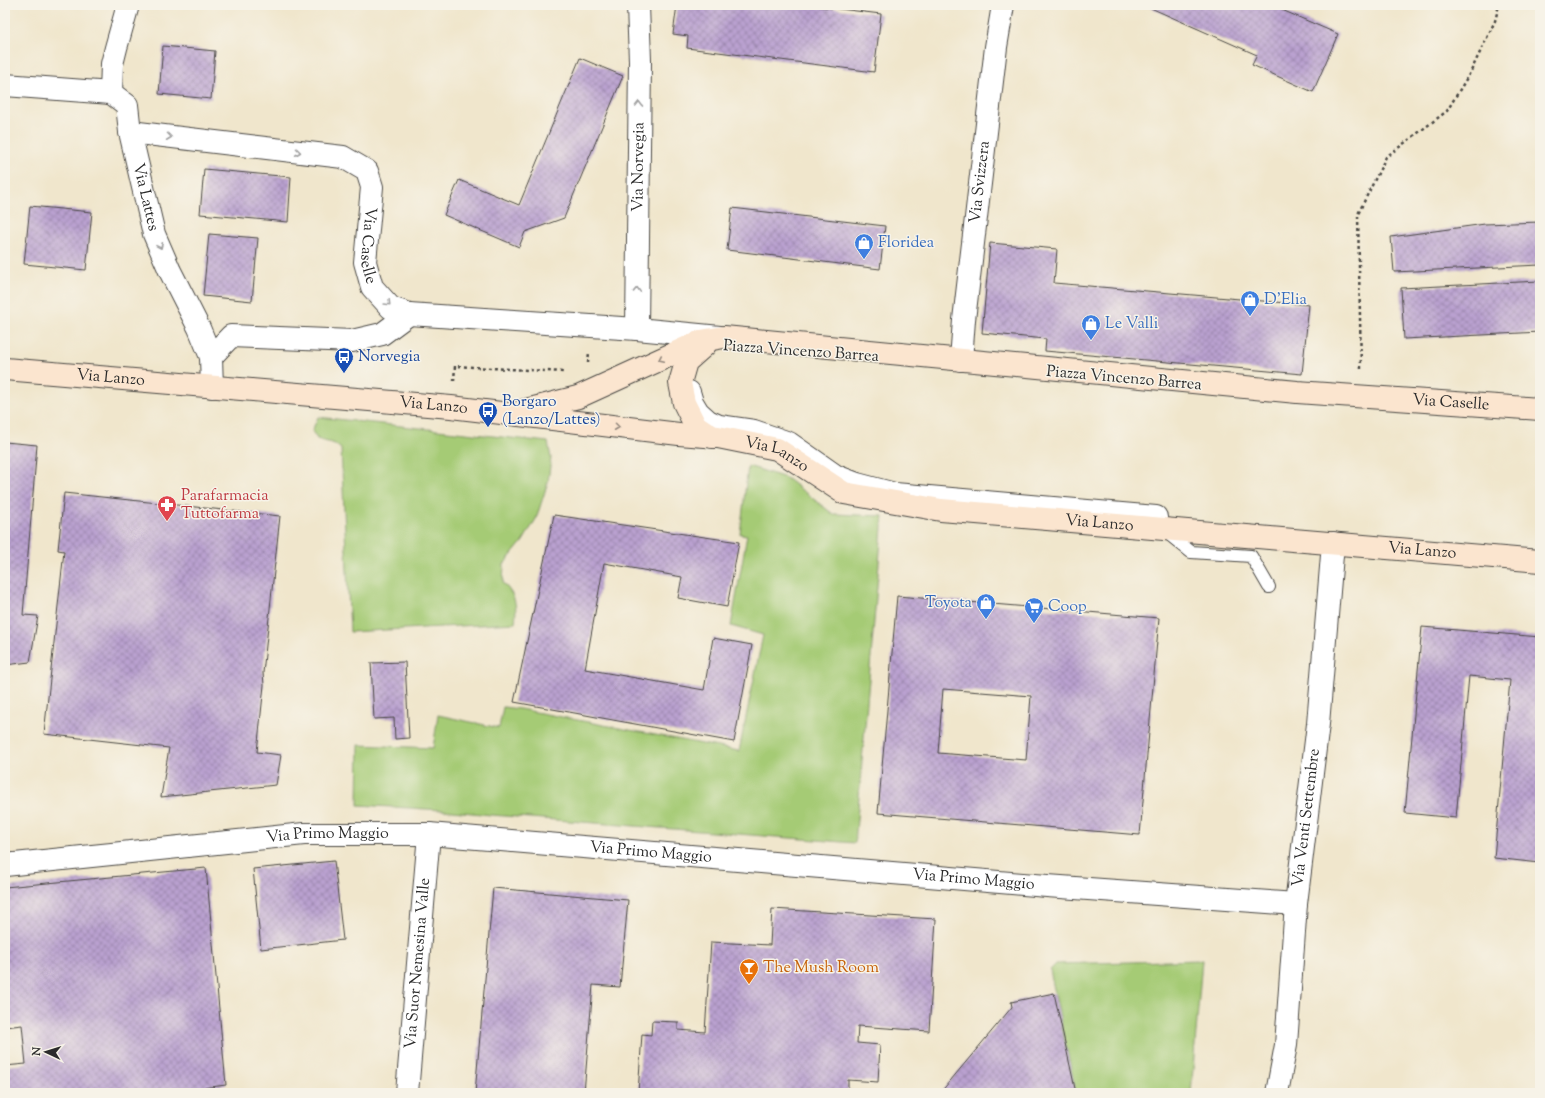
<svg xmlns="http://www.w3.org/2000/svg" width="1545" height="1098" viewBox="0 0 1545 1098" font-family="'Sorts Mill Goudy',serif">
<defs>
<pattern id="building-cross-hatch" width="8" height="8" patternUnits="userSpaceOnUse"><rect width="8" height="8" fill="#baa1d0"/><path d="M0 0l8 8M0 8l8-8" fill="none" stroke="#9783a9"/></pattern>
</defs>
<rect width="100%" height="100%" fill="#f7f3e8"/>
<filter id="ink" filterUnits="userSpaceOnUse"><feTurbulence type="fractalNoise" baseFrequency=".025" numOctaves="2"/><feDisplacementMap in="SourceGraphic" scale="8" xChannelSelector="R" yChannelSelector="G"/><feConvolveMatrix kernelMatrix="1 2 1 2 8 2 1 2 1" color-interpolation-filters="sRGB"/></filter>
<filter id="wash" filterUnits="userSpaceOnUse"><feTurbulence type="fractalNoise" baseFrequency=".012" numOctaves="4" result="noise"/><feDisplacementMap in="SourceGraphic" scale="16" xChannelSelector="R" yChannelSelector="G"/><feGaussianBlur stdDeviation="0.9" result="paint"/><feColorMatrix in="noise" values="0 0 0 0 0 0 0 0 0 0 0 0 0 0 0 0 0 1.4 0 .05"/><feComposite in="paint" operator="in"/></filter>
<g filter="url(#wash)">
<rect width="100%" height="100%" fill="#f0e6cc"/>
<path fill="#a5cb75" stroke="#687b50" d="M318,417l230,25 3,16 -3,24 -12,37 -13,22 -19,23 -1,19c13,13 14,22 12,40l-165,9 -9,-183 -6,-5 -18,-5 -5,-8z
M748,466l38,12 47,36 50,2 -28,327 -364,-28 -48,-5 -85,-5 1,-60 74,3 5,-33 61,13 4,-21 17,2 219,42 24,-116 -32,-9 16,-91 -7,-1z
M1202,960l-11,133h-115l-26,-123 6,-6z"/>
<g id="blocks">
<path fill="url(#building-cross-hatch)" fill-rule="evenodd" d="M677,5h130l74,9 -7,58 -187,-24 1,-12 -15,-2z
M1144,5h140l-2,5 56,24 -25,58 -61,-27 5,-10z
M163,46l52,5 -4,48 -52,-5z
M580,58l43,18 -59,142 -39,14 -6,15 -75,-32 15,-35 60,25z
M204,169l87,8 -3,45 -88,-8z
M30,206l62,6 -6,58 -62,-6z
M732,208l153,18 -5,43 -153,-19z
M1540,222v43l-146,7 -3,-35 94,-13z
M209,234l49,4 -6,63 -49,-5z
M990,243l67,6 -3,34 255,22 -7,69 -257,-23 1,-12 -64,-6z
M1540,281v51l-136,7 -3,-51z
M5,442l32,3 -14,170 15,1 -8,46 -25,3z
M64,493l216,23 -17,157 1,12 -7,67 24,3 -5,30 -115,12 8,-49 -125,-14 20,-183 -6,-1z
M554,515l185,27 -12,65 -49,-9 4,-21 -78,-14 -19,106 119,21 9,-52 39,7 -18,97 -220,-40z
M897,596l262,22 -19,217 -262,-22zM943,689l88,7 -5,64 -88,-7z
M1422,627l118,10v226l-46,-5 16,-178 -41,-4 -13,142 -51,-5z
M405,662l4,76 -14,1 -1,-21 -20,1 -3,-56z
M334,861l9,79 -82,9 -8,-80z
M206,868l20,217 -31,4 1,4h-191v-27l21,-2 -4,-39 -17,2v-140z
M493,888l135,12 -8,87 -27,-2 -9,108h-109z
M772,909l164,10 -7,112 -71,-5 -1,17 23,2 -2,37 -30,-2v13h-210l4,-59 9,1 1,-14 26,1v8l27,2 6,-90 59,3z
M1054,993l22,100h-136l72,-86 -1,-5z"/>
</g>
</g>
<g filter="url(#ink)">
<use href="#blocks" fill-opacity="0" stroke="#494743" stroke-width="1"/>
<g fill="none" stroke-linecap="round" stroke-linejoin="round">
<defs>
<path id="lane" d="M1165,531l26,21 60,4 18,31"/>
<g id="street">
<path d="M5,85l106,8"/>
<path id="s1" d="M111,93l16,12 3,27 24,102 16,37 29,57 12,29 1,30"/>
<path d="M111,93l1,-29 4,-16 12,-43"/>
<path id="s2" d="M130,132l213,25 24,14 5,16 -7,75 7,25 19,21 18,6 228,15 83,8"/>
<path id="s3" d="M637,329l3,-268 -2,-56"/>
<path d="M211,357l20,-21 121,5 30,-7 27,-20"/>
<path id="s4" d="M961,360l3,-40 32,-273 7,-42"/>
<path d="M689,392l3,10 6,10 10,9 11,5 35,5 35,12 47,33 21,8 38,10 261,23"/>
<path id="s5" d="M5,865l299,-31h125l618,52 249,18"/>
<path id="s6" d="M407,1093l22,-259"/>
<path id="s7" d="M1277,1093l9,-48 10,-141 22,-180 15,-181"/>
</g>
<g id="secondary">
<path d="M705,345l-19,17 -6,21 4,20 11,22 18,12"/>
<path id="s8" d="M5,369l446,38 228,27 39,3 59,12 67,44 97,17 599,51"/>
<path id="s9" d="M522,411l56,-14 123,-56 23,-4 573,55 243,17"/>
</g>
</defs>
<use href="#lane" stroke="#494743" stroke-width="14"/>
<use href="#street" stroke="#494743" stroke-width="24"/>
<use href="#secondary" stroke="#494743" stroke-width="24"/>
<path stroke="#494743" stroke-width="2.5" stroke-dasharray="3 3" stroke-linecap="butt" d="M588,363l1,-11
M1361,369l-3,-155 28,-57 61,-46 24,-40 24,-50 4,-16
M454,381l1,-15 109,6"/>
<use href="#lane" stroke="#fff" stroke-width="12"/>
<use href="#street" stroke="#fff" stroke-width="22"/>
<use href="#secondary" stroke="#fbe5cf" stroke-width="22"/>
</g>
<defs><path id="oneway-chevron" d="M-2-3.5L2.5 0L-2 3.5" fill="none" stroke-width="1.6" stroke-linecap="round" stroke-linejoin="round"/></defs>
<g stroke="#a0a0a0">
<use href="#oneway-chevron" transform="translate(639 104) rotate(-89)"/>
<use href="#oneway-chevron" transform="translate(169 137) rotate(7)"/>
<use href="#oneway-chevron" transform="translate(298 152) rotate(7)"/>
<use href="#oneway-chevron" transform="translate(160 246) rotate(66)"/>
<use href="#oneway-chevron" transform="translate(637 290) rotate(-88)"/>
<use href="#oneway-chevron" transform="translate(388 303) rotate(45)"/>
</g>
<g stroke="#93887d">
<use href="#oneway-chevron" transform="translate(661 359) rotate(155)"/>
<use href="#oneway-chevron" transform="translate(617 427) rotate(7)"/>
</g>
</g>
<defs>
<symbol id="shop-pin" viewBox="-11 -11 22 30"><path d="M0 17L-7.5 6A9.5 9.5 0 1 1 7.5 6Z" fill="#3f7fe0" stroke="#f7f3e8"/><path d="M-5-2.5h2.3a2.7 3.5 0 0 1 5.4 0H5L5.5 6h-11ZM-1.5-2.5h3a1.5 2.3 0 0 0-3 0Z" fill="#fff"/></symbol>
<symbol id="bus-pin" viewBox="-11 -11 22 30"><path d="M0 17L-7.5 6A9.5 9.5 0 1 1 7.5 6Z" fill="#1a4fb4" stroke="#f7f3e8"/><path d="M-5-6H5V4H4V6H2V4H-2V6H-4V4H-5ZM-3.5-4V0h7V-4ZM-3.5 1.2v1.5H-2V1.2ZM2 1.2v1.5H3.5V1.2Z" fill="#fff"/></symbol>
<symbol id="pharmacy-pin" viewBox="-11 -11 22 30"><path d="M0 17L-7.5 6A9.5 9.5 0 1 1 7.5 6Z" fill="#e0444e" stroke="#f7f3e8"/><path d="M-2-6h4v4h4v4h-4v4h-4v-4h-4v-4h4Z" fill="#fff"/></symbol>
<symbol id="supermarket-pin" viewBox="-11 -11 22 30"><path d="M0 17L-7.5 6A9.5 9.5 0 1 1 7.5 6Z" fill="#3f7fe0" stroke="#f7f3e8"/><path d="M-6-5.5h2.5l.6 2H6L4.5 2H-2.5L-4.4-4H-6ZM-1.5 3.2a1.3 1.3 0 1 0 .1 0ZM3 3.2a1.3 1.3 0 1 0 .1 0Z" fill="#fff"/></symbol>
<symbol id="bar-pin" viewBox="-11 -11 22 30"><path d="M0 17L-7.5 6A9.5 9.5 0 1 1 7.5 6Z" fill="#e8710a" stroke="#f7f3e8"/><path d="M-6-5H6L.8 .8V4.5H3.5V6h-7V4.5H-.8V.8Z" fill="#fff"/></symbol>
</defs>
<g fill-rule="evenodd">
<use href="#shop-pin" x="853" y="232" width="22" height="30"/>
<use href="#shop-pin" x="1239" y="289" width="22" height="30"/>
<use href="#shop-pin" x="1080" y="313" width="22" height="30"/>
<use href="#bus-pin" x="333" y="346" width="22" height="30"/>
<use href="#bus-pin" x="477" y="400" width="22" height="30"/>
<use href="#pharmacy-pin" x="156" y="494" width="22" height="30"/>
<use href="#shop-pin" x="975" y="592" width="22" height="30"/>
<use href="#supermarket-pin" x="1023" y="596" width="22" height="30"/>
<use href="#bar-pin" x="738" y="957" width="22" height="30"/>
</g>
<g text-anchor="middle" dominant-baseline="central" stroke-width="3" stroke-linejoin="round" paint-order="stroke">
<g font-size="16" fill="#2b2b2b" stroke="#f7f3e8">
<text stroke="none"><textPath href="#s3" startOffset="162">Via Norvegia</textPath></text>
<text stroke="none"><textPath href="#s4" startOffset="179">Via Svizzera</textPath></text>
<text stroke="none"><textPath href="#s1" startOffset="114">Via Lattes</textPath></text>
<text stroke="none"><textPath href="#s2" startOffset="318">Via Caselle</textPath></text>
<text transform="translate(801 352) rotate(4)">Piazza Vincenzo Barrea</text>
<text stroke="none"><textPath href="#s8" startOffset="106">Via Lanzo</textPath></text>
<text transform="translate(1124 379) rotate(5)">Piazza Vincenzo Barrea</text>
<text stroke="none"><textPath href="#s9" startOffset="946">Via Caselle</textPath></text>
<text stroke="none"><textPath href="#s8" startOffset="430">Via Lanzo</textPath></text>
<text stroke="none"><textPath href="#s8" startOffset="778">Via Lanzo</textPath></text>
<text stroke="none"><textPath href="#s8" startOffset="1114">Via Lanzo</textPath></text>
<text stroke="none"><textPath href="#s8" startOffset="1438">Via Lanzo</textPath></text>
<text stroke="none"><textPath href="#s7" startOffset="277">Via Venti Settembre</textPath></text>
<text stroke="none"><textPath href="#s5" startOffset="324">Via Primo Maggio</textPath></text>
<text stroke="none"><textPath href="#s5" startOffset="648">Via Primo Maggio</textPath></text>
<text stroke="none"><textPath href="#s5" startOffset="972">Via Primo Maggio</textPath></text>
<text stroke="none"><textPath href="#s6" startOffset="130">Via Suor Nemesina Valle</textPath></text>
</g>
<g font-size="16" fill="#366cbe" stroke="#f7f3e8" text-anchor="start">
<text x="878" y="243">Floridea</text>
<text x="1264" y="300">D'Elia</text>
<text x="1105" y="324">Le Valli</text>
<text x="972" y="603" text-anchor="end">Toyota</text>
<text x="1048" y="607">Coop</text>
</g>
<g font-size="16" fill="#164399" stroke="#f7f3e8" text-anchor="start">
<text x="358" y="357">Norvegia</text>
<text x="502" y="402">Borgaro<tspan x="502" dy="18">(Lanzo/Lattes)</tspan></text>
</g>
<g font-size="16" fill="#be3a42" stroke="#f7f3e8" text-anchor="start">
<text x="181" y="496">Parafarmacia<tspan x="181" dy="18">Tuttofarma</tspan></text>
</g>
<g font-size="16" fill="#c56008" stroke="#f7f3e8" text-anchor="start">
<text x="763" y="968">The Mush Room</text>
</g>
</g>
<rect width="1545" height="1098" fill="none" stroke="#f7f3e8" stroke-width="20"/>
<g transform="translate(46 1052) rotate(274)" stroke="#f7f3e8" stroke-width="3" paint-order="stroke">
<path d="M0-3L7 15L0 10L-7 15Z" fill="#2b2b2b"/>
<text y="-6" font-size="11" font-weight="bold" text-anchor="middle" fill="#2b2b2b">N</text>
</g>
</svg>
